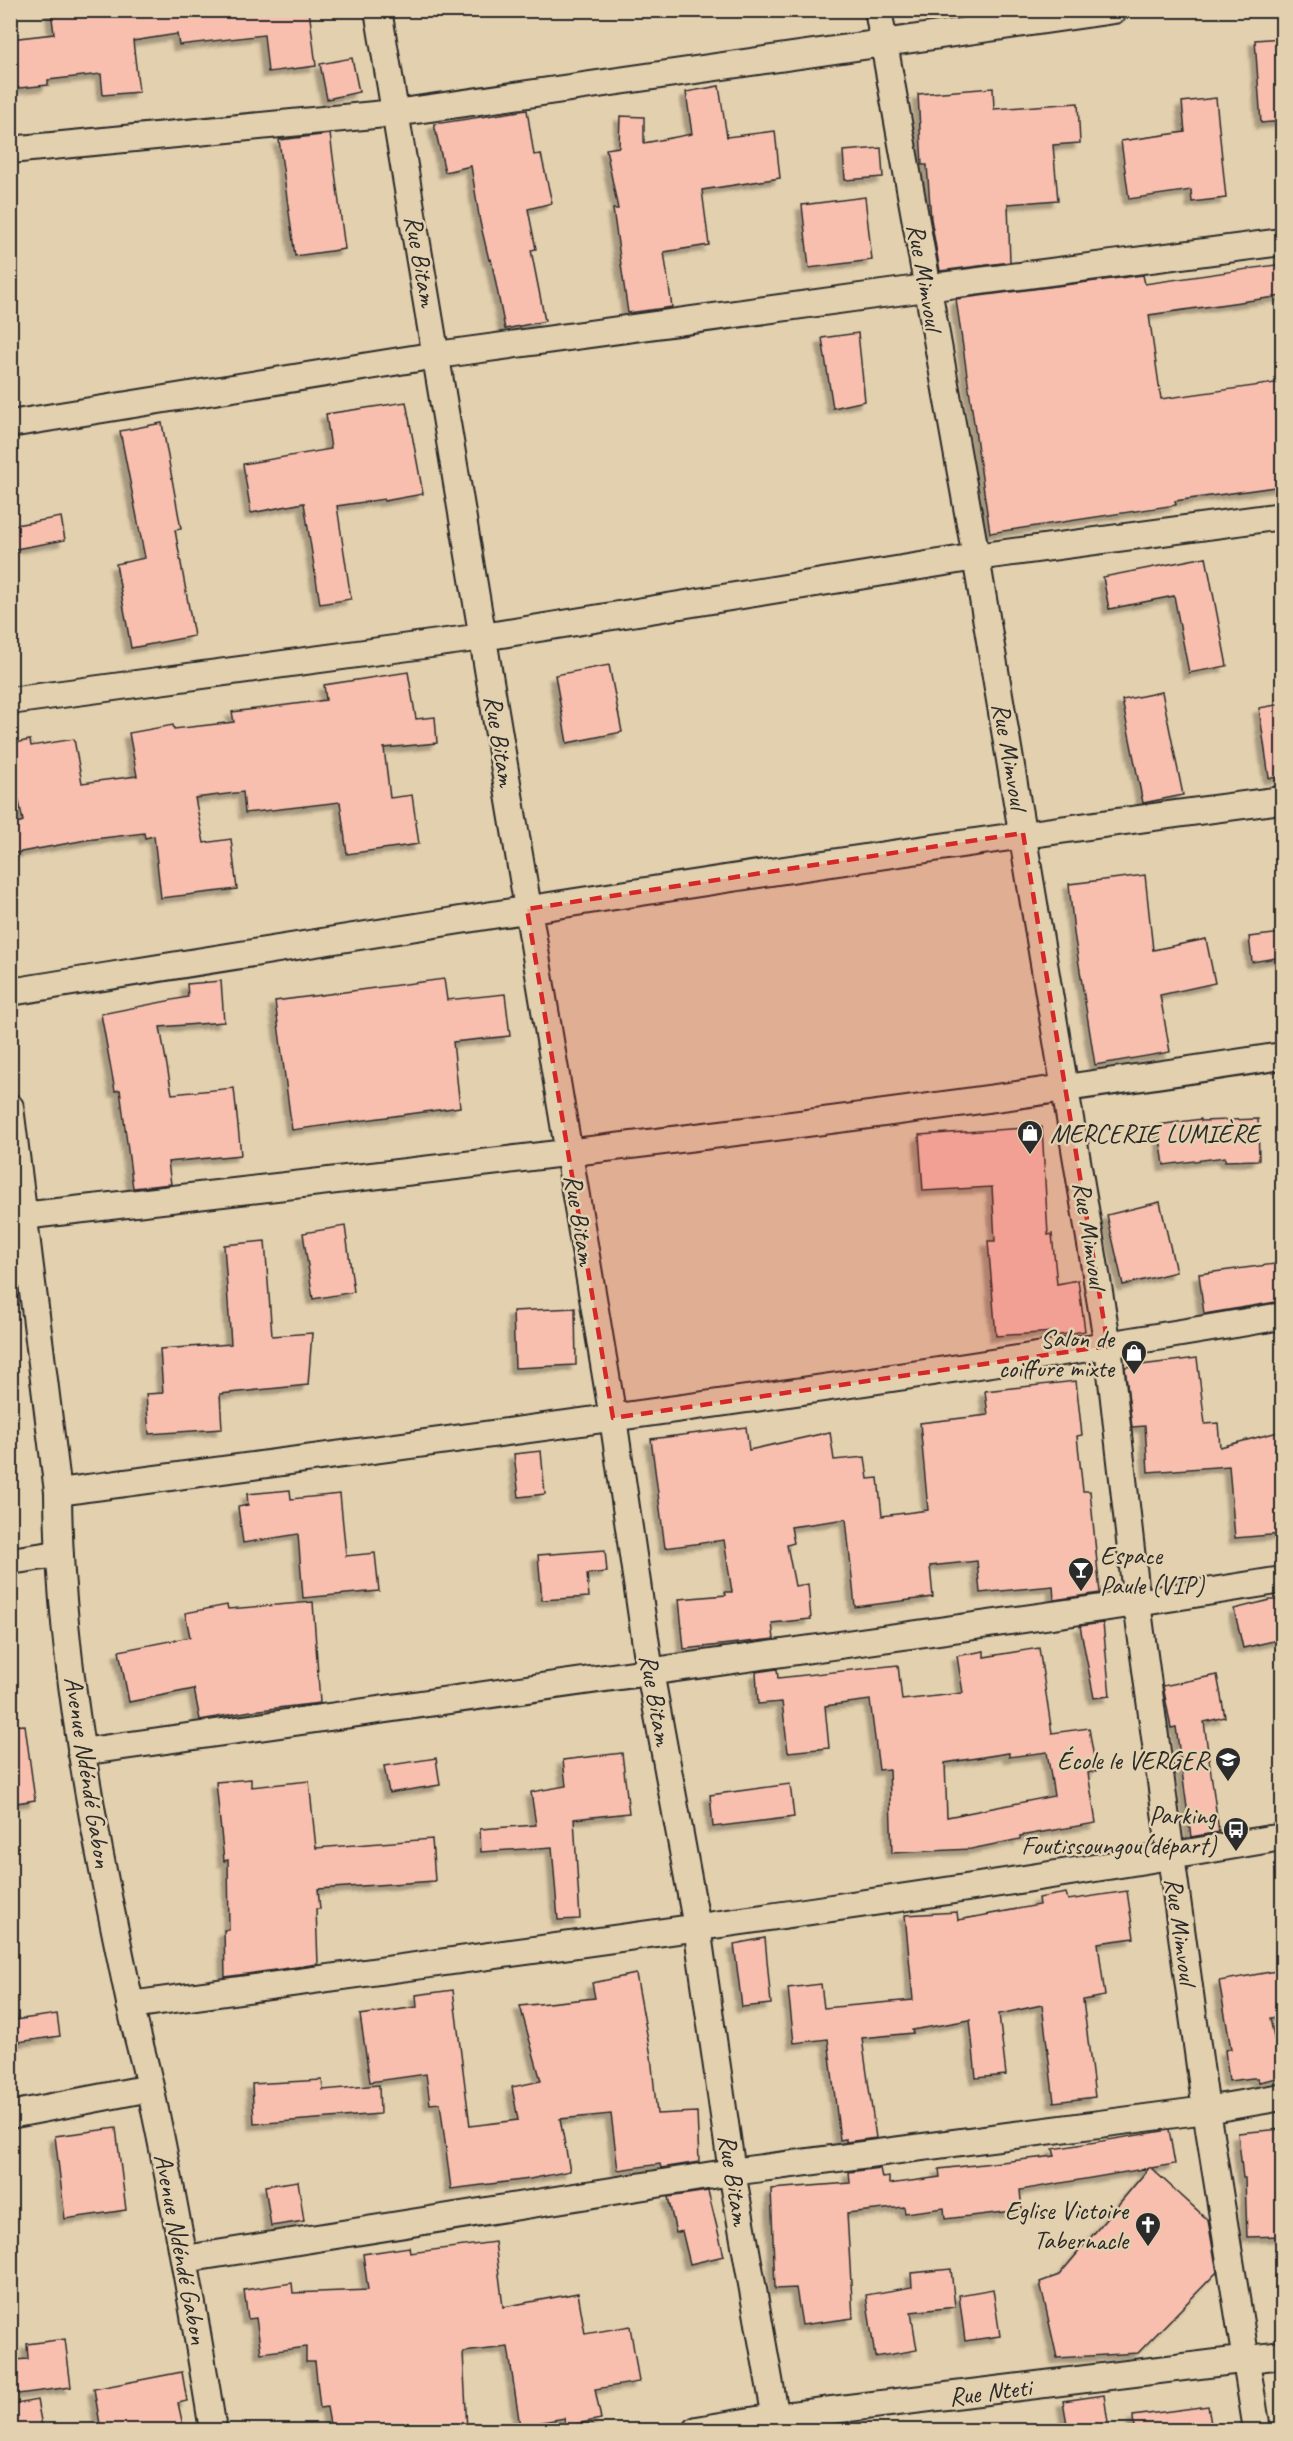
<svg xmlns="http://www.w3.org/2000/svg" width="1293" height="2441" viewBox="0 0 1293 2441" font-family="Caveat,sans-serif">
<defs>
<filter id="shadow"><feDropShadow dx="-5.5" dy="5.5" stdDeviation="1.5" flood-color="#0004"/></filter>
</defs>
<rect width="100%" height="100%" fill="#e3d0ae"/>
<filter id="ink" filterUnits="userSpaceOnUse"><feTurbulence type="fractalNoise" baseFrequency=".0167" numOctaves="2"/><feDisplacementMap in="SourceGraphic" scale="12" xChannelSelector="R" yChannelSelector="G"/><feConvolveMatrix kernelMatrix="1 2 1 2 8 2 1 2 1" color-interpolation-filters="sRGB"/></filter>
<g filter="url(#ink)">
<path fill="#f8bfae" stroke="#2b2b2b" stroke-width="1.5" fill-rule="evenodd" filter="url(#shadow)" d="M51,10h258l7,56 -48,6 -4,-37 -85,10 -2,-11 -44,7 6,51 -36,3 -2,-21 -53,6v5l-38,4v-50l44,-5z
M1282,38v83l-21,2 -6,-83z
M352,58l7,34 -32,7 -7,-35z
M719,86l8,51 48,-6 5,47 -78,12 7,55 -45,7 8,55 -44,6 -15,-104h5l-12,-60 13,-2 1,-31 24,1v26l48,-9 -6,-42z
M993,88l1,21 84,-6 2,40 -27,2 5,55 -50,4 2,58 -70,9 -9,-52 -4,-54h-5l-4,-71z
M1216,98l10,100 -34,4 -1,-12 -62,9 -8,-58 64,-9 -3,-30z
M527,110l7,45 7,-1 11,49 -24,6 8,40 -5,1 14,71 -40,8 -14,-70 -2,1 -9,-38 -9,-56 -26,6 -11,-48z
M330,134l15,115 -50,7 -16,-116z
M881,148l2,29 -38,3 -2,-29z
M865,197l7,63 -63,8 -7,-63z
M1282,264v32l-133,19 12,84 121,-17v104l-107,15 1,4 -186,28 -34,-234 187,-24 2,9z
M858,333l7,68 -32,7 -11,-70z
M406,402l17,92 -39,7v-2l-47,7 14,93 -31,5 -16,-101 -53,10 -8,-49 88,-15 -5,-35z
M162,423l19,106 -6,1 19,106 -63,12 -15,-84 29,-6 -25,-127z
M61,517l4,23 -55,10v-24z
M1206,557l21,109 -38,7 -15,-77 -65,13 -6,-32z
M609,665l13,67 -55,11 -12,-68z
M408,672l8,47 19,-2 2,26 -53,5 6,50 22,-3 7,49 -72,10 -7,-52 -95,11 -2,-21 -48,6 9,45 27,-4 6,50 -76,9 -7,-62 -9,2 -1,-5 -58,7 -76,14v-28l13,-5 -13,-64v-13l20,-4 1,6 43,-7 8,44 55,-7 -8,-43 44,-8 1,4 60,-7 -2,-10 94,-12 -2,-15z
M1162,692l21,103 -40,8 -21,-103z
M1282,704v73l-13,1 -10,-70z
M1145,875l8,75 53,-11 9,44 -55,12 10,57 -75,13 -21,-132 -5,-49z
M1282,933v24l-30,5 -3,-25z
M444,979l3,21 58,-6 5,42 -57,6 7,65 -168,23 -17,-129z
M221,981l3,41 -64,5 12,67 62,-6 7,67 -73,7 3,22 -38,4 -13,-98 -5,1 -14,-77 87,-17 -1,-13z
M1201,1119v2l57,-2 1,41 -34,1v-4l-61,8 -6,-40z
M1042,1127l6,108 4,-1 5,50 21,-4 7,51 -31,5 -1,-4 -57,4 -8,-95h7l-3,-54 -69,4 -4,-56z
M1160,1202l16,70 -53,13 -16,-70z
M345,1226l9,66 -41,7 -10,-66z
M265,1241l7,95 40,-3 -4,52 -88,9 2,35 -73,5 -3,-40 17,-1 -3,-44 71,-5 -7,-99z
M1282,1263v38l-78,13 -5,-40z
M575,1308l1,57 -61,3 -2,-57z
M1197,1358l8,66 13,-1 2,24 62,-16v103l-47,4 -6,-72 -81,6 -3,-46 -13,1 -7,-60z
M1076,1381l6,54 -5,1 6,55h7l10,102 -46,7 -1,-14 -73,7 -3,-32 -47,5 3,31 -78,10 -9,-88 -55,8 3,16 -7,2 8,41 13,-2 3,35 -39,4 2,16 -90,10 -5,-50 47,-4 -1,-3h7l-8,-52 -59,8 -14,-109 95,-12 3,23 81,-18 4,28 31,-3 3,22 10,-1 4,38 46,-6 -8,-87 68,-8 -3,-24z
M541,1451l4,43 -26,3 -5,-43z
M290,1490l1,9 49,-5 6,62 29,-3 4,38 -76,7 -5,-64 -55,9 -5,-36 10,-2 -1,-11z
M605,1550l2,22 -20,2 2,23 -47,3 -4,-45z
M1270,1600h12v39l-39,9 -9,-39z
M313,1602l7,101 -69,8 -51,9 -6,-31 -65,13 -10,-51 71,-14 -5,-24 42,-8 1,4z
M1103,1623l7,73 -16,2 -14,-72z
M1039,1648l13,85 37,-5 7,43 -8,2 8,50 -76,13v3l-49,10 -79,4 -3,-84 -10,1 -9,-70 -45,6 4,42 -41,4 -6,-50 -24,2 -2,-32 21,-3 1,9 120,-13 4,35 61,-7 -6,-37 27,-5v6zM1047,1752l7,44 -107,21 -2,-54 64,-10v4z
M1217,1675l8,42 -21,5 15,110 -28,5 -15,-110 -5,1 -8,-42z
M25,1725l10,75 -25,4v-78z
M622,1753l7,60 -55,6 6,100 -22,1 -6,-73 -71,5 -1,-23 56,-4 -5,-33 35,-6 -3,-26z
M436,1758l4,27 -51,8 -5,-27z
M251,1779v8l58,-6 7,67 116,-9 3,42 -117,8 2,20h-4l2,55 -93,13 -1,-47h5l-1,-70 -4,1 -8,-79z
M790,1784l4,33 -81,10 -3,-32z
M1127,1891l7,47 -36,5 7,53 -22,4 12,97 -41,5 -12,-97 -43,9 7,61 -30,3 -6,-58 -58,10 1,3 -51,5 14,100 -30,4v-3l-6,1 -12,-101 -34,4 -6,-55 33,-4 3,24 89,-8 -8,-85 52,-3 1,8 81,-15 -1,-7 28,-5 2,7z
M765,1938l6,66 -29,3 -8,-63z
M1282,1970v46l-12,2 12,59 -23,5 -1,-4h-5l-24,3 -4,-31 6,-1 -12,-68z
M636,1974l15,82 6,58 40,-2 2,50 -38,6 -1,-4 -42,6 -7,-56 -51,5 10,52 -40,8 -79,10 -11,-86 -10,1 -4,-30 -56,8 -10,-67 57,-8 -1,-12 37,-5 17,136 48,-6 -6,-33 29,-6 -21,-75 75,-8 -3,-15z
M57,2014l3,22 -42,6 -3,-22z
M322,2080l1,10 56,-5 1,29 -126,10 -2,-40z
M116,2128l10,82 -61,9 -10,-83z
M1282,2129v107l-35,1 -2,-59h-2l-5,-45z
M1169,2130l6,34 -24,4 57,52 9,52 -79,81 -81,5 -17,-76 19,-7 90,-107 -129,22 2,20 -77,9 -1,-11 -39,5 -1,-6 -57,6 6,105 -51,7 -6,-37 -21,1 -4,-100 79,-6 -1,-11 31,-4 2,10 7,-1v7l51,-7 -1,-8 116,-13 -2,-7z
M298,2181l6,40 -33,5 -6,-40z
M708,2191l16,65 -34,8 -8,-33 -6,2 -8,-36z
M495,2242l8,65 75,-14 7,41 45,-8 9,56 -44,7 6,30 -35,7 -2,-8 -44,8 -12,-79 -45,5 4,78h-136l-4,-23 -7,1 -5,-46h-9v-15l-45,6 -5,-35 -8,1 -4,-29 48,-7 1,10 75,-3 -5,-36 46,-7 1,6z
M951,2269l4,38 -44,5 6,38 -42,7 -9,-62 46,-8 -1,-14z
M993,2289l7,47 -35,5 -6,-46z
M65,2339l6,48 -53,7 -4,-34 14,-1 -1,-15z
M182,2372l5,29 -9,2 6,27h-83l-7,-41z
M1104,2395l5,35h-41l-5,-29z
M37,2400l5,26 -32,4v-25z
M1208,2406l4,24h-78l-1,-14z"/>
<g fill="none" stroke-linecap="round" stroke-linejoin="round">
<defs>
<path id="minor" d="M378,10l191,1144 44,264 37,254 47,255 35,245 46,258
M878,10l98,547 132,789 29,257 34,253 35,254 51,320
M10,150l385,-37 719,-103
M10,424l427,-69 489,-67 356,-46
M10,701l473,-64 493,-80 306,-41
M10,992c424,-68 847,-137 1272,-192
M10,1107l48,385c1,172 37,343 72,511 6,30 15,59 21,88 24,113 44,226 62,339
M23,1216c420,-48 841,-95 1259,-160
M58,1492c408,-55 818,-106 1224,-176
M10,1561l48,-7
M81,1752l1056,-149 145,-23
M130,2005c385,-53 770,-102 1152,-168
M10,2115l140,-27
M185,2259l547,-87 474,-62 76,-13
M697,2430l78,-13 507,-62"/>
</defs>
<use href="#minor" stroke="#2b2b2b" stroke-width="30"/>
<use href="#minor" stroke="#e3d0ae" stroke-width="26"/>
</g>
</g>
<path fill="#d62828" fill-opacity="0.2" stroke="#d62828" stroke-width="4.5" stroke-dasharray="12 8" stroke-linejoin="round" d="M1023,833l85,513 -495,72 -86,-509z"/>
<defs>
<symbol id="shop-pin" viewBox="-11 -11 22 30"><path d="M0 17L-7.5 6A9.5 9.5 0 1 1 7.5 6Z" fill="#2b2b2b" stroke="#e3d0ae"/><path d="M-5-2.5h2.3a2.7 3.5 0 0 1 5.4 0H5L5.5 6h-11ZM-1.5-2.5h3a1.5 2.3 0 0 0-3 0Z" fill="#fff"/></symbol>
<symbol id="bar-pin" viewBox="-11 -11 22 30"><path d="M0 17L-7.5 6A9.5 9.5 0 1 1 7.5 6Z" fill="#2b2b2b" stroke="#e3d0ae"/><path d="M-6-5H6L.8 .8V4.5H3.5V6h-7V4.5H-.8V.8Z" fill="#fff"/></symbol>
<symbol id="school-pin" viewBox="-11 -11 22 30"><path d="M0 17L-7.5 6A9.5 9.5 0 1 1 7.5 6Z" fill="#2b2b2b" stroke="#e3d0ae"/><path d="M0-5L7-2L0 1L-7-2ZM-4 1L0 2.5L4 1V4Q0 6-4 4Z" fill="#fff"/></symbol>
<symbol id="bus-pin" viewBox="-11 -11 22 30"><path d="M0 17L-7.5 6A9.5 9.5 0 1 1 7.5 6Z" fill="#2b2b2b" stroke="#e3d0ae"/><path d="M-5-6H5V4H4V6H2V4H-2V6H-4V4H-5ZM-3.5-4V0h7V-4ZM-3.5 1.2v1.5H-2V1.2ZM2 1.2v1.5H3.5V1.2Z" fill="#fff"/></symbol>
<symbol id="church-pin" viewBox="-11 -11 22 30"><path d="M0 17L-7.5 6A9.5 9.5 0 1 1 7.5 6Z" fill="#2b2b2b" stroke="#e3d0ae"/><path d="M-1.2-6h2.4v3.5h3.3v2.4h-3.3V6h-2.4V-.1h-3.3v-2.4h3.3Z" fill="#fff"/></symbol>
</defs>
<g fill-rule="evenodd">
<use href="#shop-pin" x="1015" y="1118" width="30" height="40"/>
<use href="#shop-pin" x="1119" y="1338" width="30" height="40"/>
<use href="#bar-pin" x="1066" y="1555" width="30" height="40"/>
<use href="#school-pin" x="1213" y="1745" width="30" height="40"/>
<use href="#bus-pin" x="1221" y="1815" width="30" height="40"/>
<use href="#church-pin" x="1133" y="2210" width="30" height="40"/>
</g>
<g text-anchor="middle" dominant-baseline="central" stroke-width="5" stroke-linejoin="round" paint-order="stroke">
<g font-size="26" fill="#2b2b2b" stroke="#e3d0ae">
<text transform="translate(421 261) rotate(80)">Rue Bitam</text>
<text transform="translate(925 277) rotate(80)">Rue Mimvoul</text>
<text transform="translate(500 741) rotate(81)">Rue Bitam</text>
<text transform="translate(1010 756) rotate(80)">Rue Mimvoul</text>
<text transform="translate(580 1220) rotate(81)">Rue Bitam</text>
<text transform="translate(1090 1235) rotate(81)">Rue Mimvoul</text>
<text transform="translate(656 1700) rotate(80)">Rue Bitam</text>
<text transform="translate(88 1772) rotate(81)">Avenue Ndéndé Gabon</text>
<text transform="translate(1181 1931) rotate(82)">Rue Mimvoul</text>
<text transform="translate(734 2180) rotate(81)">Rue Bitam</text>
<text transform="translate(181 2249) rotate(79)">Avenue Ndéndé Gabon</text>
<text transform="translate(990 2392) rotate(-7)">Rue Nteti</text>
</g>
<g font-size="26" fill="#2b2b2b" stroke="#e3d0ae" text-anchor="end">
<text x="1050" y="1133" text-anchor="start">MERCERIE LUMIÈRE</text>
<text x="1114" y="1338">Salon de<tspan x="1114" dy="30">coiffure mixte</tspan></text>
<text x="1100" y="1555" text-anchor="start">Espace<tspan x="1100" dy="30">Paule (VIP)</tspan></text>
<text x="1208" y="1760">École le VERGER</text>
<text x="1216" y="1815">Parking<tspan x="1216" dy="30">Foutissoungou(départ)</tspan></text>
<text x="1128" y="2210">Eglise Victoire<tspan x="1128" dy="30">Tabernacle</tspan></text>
</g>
</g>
<rect width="1293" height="2441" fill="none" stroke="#e3d0ae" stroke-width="36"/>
<rect x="18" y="18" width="1257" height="2405" fill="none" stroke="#2b2b2b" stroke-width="2" filter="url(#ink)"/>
</svg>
